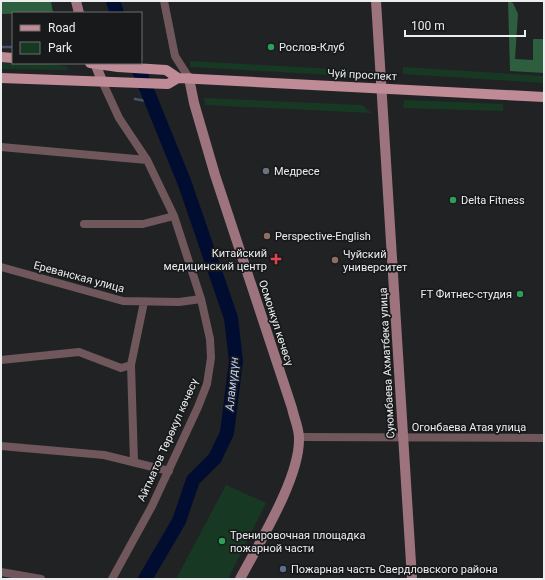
<svg xmlns="http://www.w3.org/2000/svg" width="545" height="580" viewBox="0 0 545 580" font-family="Roboto,sans-serif">
<rect width="100%" height="100%" fill="#212224"/>
<path fill="#173923" d="M190,61l159,9v6l-159,-9z
M1,63l52,1 15,3 -1,3 -66,-1z
M403,67l141,9v7l-141,-9z
M204,98l158,7 9,8 -166,-8z
M404,100l99,4v7l-100,-3z
M226,485l40,18 -38,76h-52z"/>
<path fill="#2d5e3d" d="M1,1h50l2,12 -52,1z
M508,1l5,2 5,11 -3,45 18,1v-21h11v34l-34,-2z"/>
<g fill="none" stroke-linecap="round" stroke-linejoin="round">
<path stroke="#48506a" stroke-width="2.5" d="M1,47h12
M135,99l17,3"/>
<path stroke="#010c31" stroke-width="14" d="M113,1l4,12
M136,63l49,121 46,134 5,43 -9,72 -12,25 -22,22 -14,41 -34,58"/>
<path stroke="#70575c" stroke-width="8" d="M164,1l11,55 14,22
M102,81l17,37 28,42 27,56 27,83 9,40 1,19 -4,26 -9,23 -46,99 -40,73
M1,147l146,13
M84,224h59l31,-8
M1,267l122,34 56,1 22,-3
M1,360l78,-8 42,16 10,-3 13,-63
M131,365l3,97
M299,437l245,1
M1,446l103,9 65,16
M1,572l40,7"/>
<path stroke="#9d747d" stroke-width="10" d="M76,1l3,12
M376,1l36,578
M95,63l7,18
M189,78l5,25 21,72 77,233c2,10 7,20 7,30 1,40 -40,105 -59,141"/>
<path stroke="#bf8b96" stroke-width="10" d="M1,57l12,1
M90,63l28,4 48,3 12,8 366,19
M1,78l167,6 10,-6"/>
</g>
<g fill="#2e9e5b" stroke="#18191b" stroke-width="1.5">
<circle cx="271" cy="47" r="4"/>
<circle cx="453" cy="200" r="4"/>
<circle cx="520" cy="294" r="4"/>
<circle cx="222" cy="541" r="4"/>
</g>
<circle fill="#6b7280" stroke="#18191b" stroke-width="1.5" cx="266" cy="171" r="4"/>
<g fill="#8d6e63" stroke="#18191b" stroke-width="1.5">
<circle cx="267" cy="236" r="4"/>
<circle cx="335" cy="260" r="4"/>
</g>
<path fill="#e0444e" stroke="#18191b" stroke-width="1.5" d="M274 253h4v4h4v4h-4v4h-4v-4h-4v-4h4z"/>
<circle fill="#5c6f8a" stroke="#18191b" stroke-width="1.5" cx="283" cy="569" r="4"/>
<g text-anchor="middle" dominant-baseline="central" stroke-width="3.5" stroke-linejoin="round" paint-order="stroke">
<g font-size="11" fill="#ecedef" stroke="#18191b" text-anchor="start">
<text x="279" y="47">Рослов-Клуб</text>
<text x="274" y="171">Медресе</text>
<text x="461" y="200">Delta Fitness</text>
<text x="275" y="236">Perspective-English</text>
<text x="267" y="253" text-anchor="end">Китайский<tspan x="267" dy="13">медицинский центр</tspan></text>
<text x="343" y="254">Чуйский<tspan x="343" dy="13">университет</tspan></text>
<text x="512" y="294" text-anchor="end">FT Фитнес-студия</text>
<text x="230" y="535">Тренировочная площадка<tspan x="230" dy="13">пожарной части</tspan></text>
<text x="291" y="569">Пожарная часть Свердловского района</text>
</g>
<g font-size="11" fill="#ecedef" stroke="#18191b">
<text transform="translate(362 75) rotate(3)">Чуй проспект</text>
<text transform="translate(79 277) rotate(15)">Ереванская улица</text>
<text transform="translate(276 323) rotate(72)">Осмонкул көчөсү</text>
<text transform="translate(387 363) rotate(-93)">Суюмбаева Ахматбека улица</text>
<text x="469" y="427">Огонбаева Атая улица</text>
<text transform="translate(168 440) rotate(-66)">Айтматов Төрөкул көчөсү</text>
</g>
<g font-size="12" font-style="italic" fill="#b9cffa" stroke="#18191b">
<text transform="translate(232 384) rotate(-85)">Аламүдүн</text>
</g>
</g>
<rect width="545" height="580" fill="none" stroke="#ecedef" stroke-width="4"/>
<rect x="12" y="12" width="130" height="52" fill="#18191b" stroke="#6d6e70"/>
<rect x="20" y="25" width="20" height="6" fill="#bf8b96" stroke="#6d6e70"/>
<text x="48" y="32" font-size="12" fill="#ecedef">Road</text>
<rect x="20" y="42" width="20" height="12" fill="#173923" stroke="#6d6e70"/>
<text x="48" y="52" font-size="12" fill="#ecedef">Park</text>
<path d="M405 30v6h120v-6" fill="none" stroke="#ecedef" stroke-width="2"/>
<text x="411" y="30" font-size="12" fill="#ecedef" stroke="#18191b" stroke-width="3" paint-order="stroke">100 m</text>
</svg>
